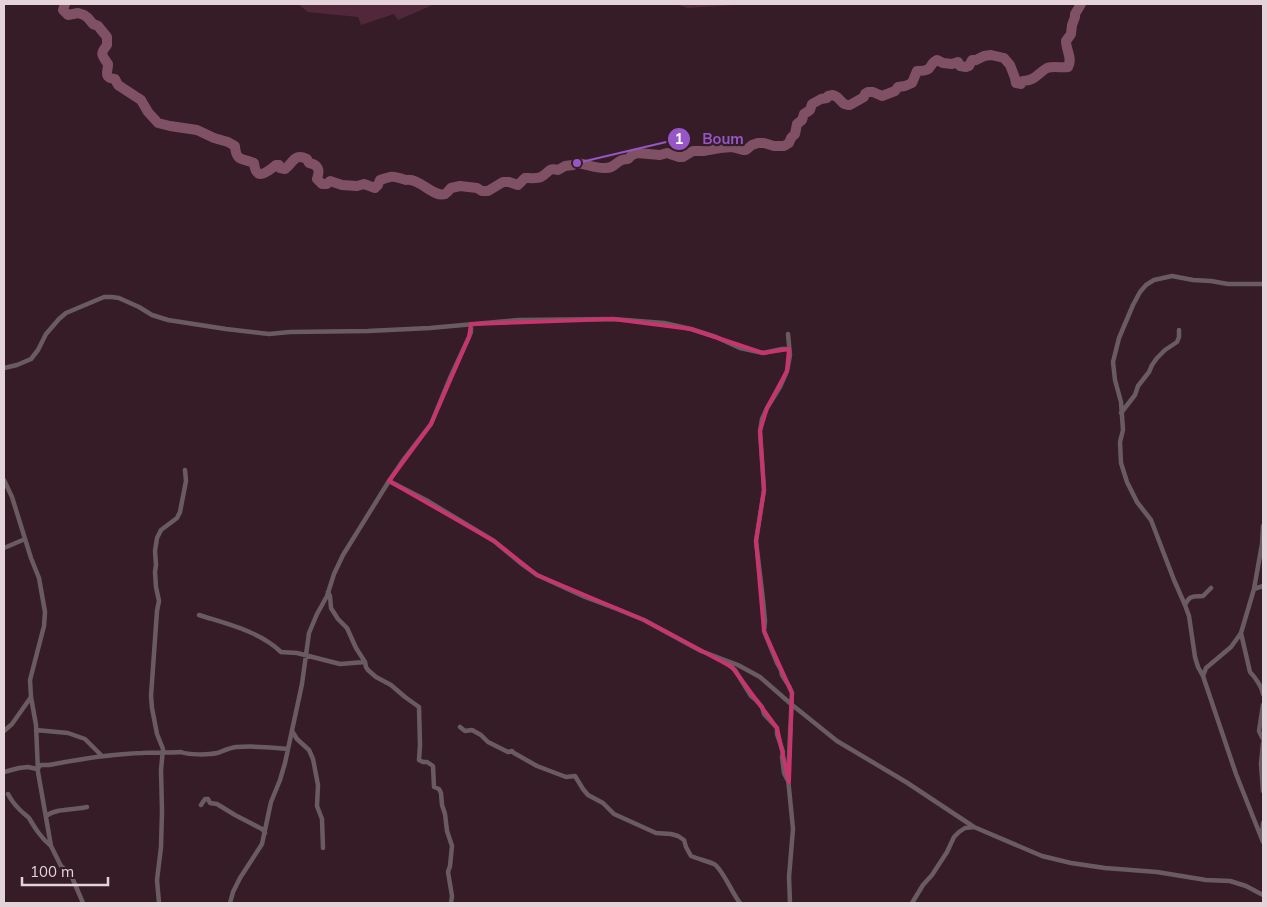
<svg xmlns="http://www.w3.org/2000/svg" width="1267" height="907" viewBox="0 0 1267 907" font-family="Mulish,sans-serif">
<rect width="100%" height="100%" fill="#361c27"/>
<path fill="#50283a" d="M298,4h137l-37,16 -4,-6 -33,11 -3,-8 -50,-5z
M675,4h76l-63,4z"/>
<g fill="none" stroke-linecap="round" stroke-linejoin="round">
<path stroke="#805165" stroke-width="10" d="M65,4l-2,6 5,5 10,-2 6,2 4,3 5,6 5,2 9,11v8c-7,9 -6,9 1,19 0,8 -5,14 7,15l3,6 23,15 7,12 10,11 12,3 27,4 17,8 14,4 7,4c1,16 8,12 19,17 2,19 13,9 22,2h3l1,3 5,1c9,-7 9,-16 22,-10l2,4c10,2 11,7 8,16l5,5h5l3,-3 12,4 15,1 7,-2 11,4 3,-3 2,-5c15,-5 12,-4 26,0 13,-3 27,18 39,14 2,-1 5,-5 6,-6l9,-2 17,2 5,3h6l15,-9h6l9,3 7,-7c4,0 12,1 16,-1 8,-4 7,-10 17,-7l7,-4 8,-1 4,-2c10,1 19,6 29,5 11,0 9,-9 22,-9l4,-4 5,-2 23,2 7,-2 12,4h4l10,-6h10l17,-3 12,-1 11,3h3l6,-5 6,-2h6l10,3h10l5,-3 2,-5 4,-4 2,-10 5,-4 2,-6 6,-4 2,-6 9,-5 6,-1 1,-2 5,-1 4,2 7,7 4,1h2l14,-8 1,-3 3,-2h5l9,4 13,-5 3,-4 7,-1 7,-3 5,-12c18,0 10,-6 20,-11l6,3 9,1 6,-2 2,4 6,1 3,-1 3,-6h4l8,-4 7,-1 13,3 6,7 5,13 1,5 5,1 2,-3c12,0 15,-8 24,-13 6,-2 15,0 21,-1 5,-9 -2,-16 -2,-26l5,-7 1,-9 3,-8v-3l6,-10"/>
<path stroke="#6a5b61" stroke-width="4.5" d="M788,334l2,21 -3,16 -7,16 -13,21 -5,11 -2,12 4,59 -8,51 7,59 2,21 -1,10 13,32 4,7 1,5 7,11 3,7 -4,85 5,51 -4,48 1,26
M4,368l13,-3 14,-6 7,-9 8,-16 13,-15 7,-6 38,-16h8l7,1 20,9 13,8 16,5 58,9 43,5 21,-2 78,-1 62,-3 88,-8 95,-1 51,4 27,6 25,8 24,11 23,5 19,-4h7
M1121,413l14,-18 3,-9 11,-14 3,-7 5,-7 8,-8 12,-8 2,-5v-7
M4,480l8,17 19,61 8,20 6,34 -1,14 -14,54 1,17 5,28 2,47 13,74 10,20 10,9 12,28
M389,481l37,19 68,41 29,24 14,10 48,22 32,12 27,11 57,31 37,14 22,12 31,27 46,37 69,41 68,45
M1263,526l-1,18 -8,45 -13,44 -10,14 -25,21 -3,8 33,98 27,68
M4,548l21,-9
M1254,589l9,-3
M328,592l2,4 1,12 7,11 9,9 9,20 9,14 1,5 2,3 8,7 15,8 14,12 14,10 1,38 -1,15 4,2h4l6,4 1,21 5,2 2,4 1,12 3,9 2,17 5,15 -2,20 -2,6 4,24 -1,7
M1185,605c5,-11 9,-8 18,-9l8,-8
M199,615c28,9 60,16 82,37l16,1 43,11 25,-2
M1241,633l9,39c5,5 12,15 13,22
M726,663l9,7 16,26 5,4 6,7 2,7 13,14v6l6,18 -1,5 2,16 4,8
M1203,676l-5,-9 -3,-10 -6,-41 -4,-11 -11,-25 -23,-60 -14,-18 -10,-20 -6,-19 -1,-21 3,-12 -2,-28 -6,-22 -2,-18 6,-24 14,-33 7,-13 6,-7 8,-5 18,-4 21,4 18,1 17,3h35
M1263,705l-4,26 4,8
M460,727l5,4 7,-1 9,5 7,7 20,10 4,-1 2,2 23,13 29,11 9,-1 8,13 5,6 15,8 11,11 42,19 15,1 7,2 6,4 2,7 5,9c7,3 16,5 23,8 8,4 19,31 26,39
M36,730l32,3 17,6 17,17
M4,731l8,-7 19,-27
M292,731l5,8 12,11 4,9 5,26 -1,21 5,13 1,29
M1263,743l-2,21 2,27
M4,772l15,-4 9,-1 9,2 4,-4h8c31,-6 61,-11 93,-12 13,-1 26,0 39,-1 7,3 27,3 36,1 6,-2 12,-5 19,-6 17,-1 35,0 52,2
M8,794c3,6 7,11 12,16 3,3 6,5 9,8 6,10 12,20 22,28
M201,805l4,-6h3l2,4 7,1 18,11 27,14 3,4
M46,816c11,-8 28,-6 41,-9
M1262,837l1,-14
M159,903l-2,-23 4,-33 1,-36 -1,-41 2,-21 -6,-15 -5,-26 -1,-12 6,-85 2,-10 -3,-14 -1,-15 1,-7 -1,-14 2,-13 4,-8 16,-12 3,-6 6,-31 -1,-11
M230,903l3,-11 7,-14 22,-34 9,-42 9,-22 5,-17 17,-79 7,-51 8,-19 10,-18 7,-22 9,-19 46,-74 15,-22 27,-35 19,-46 19,-41 2,-5v-8
M912,903l11,-18 9,-10 15,-23 7,-15 5,-5 6,-4 9,-1 68,29 29,7 34,5 52,4 49,8 24,1 16,5 17,9"/>
</g>
<path fill="none" stroke="#c7346e" stroke-width="4" stroke-linejoin="round" d="M613,319l78,10 72,24 26,-4 -2,22 -20,37 -7,23 4,59 -8,51 8,90 28,62 -3,89 -12,-54 -45,-61 -88,-47 -107,-45 -43,-34 -105,-60 42,-57 38,-87 2,-13z"/>
<path fill="none" stroke="#9656c6" stroke-width="2" d="M577 163L679 139"/>
<g fill="#9656c6" stroke="#361c27" stroke-width="2">
<circle cx="577" cy="163" r="5"/>
<circle cx="679" cy="139" r="12"/>
</g>
<g font-size="15" text-anchor="middle" font-weight="bold" fill="#fff">
<text x="679" y="144">1</text>
</g>
<g font-size="15" text-anchor="middle" font-weight="bold" fill="#9656c6" stroke="#361c27" stroke-width="4.5" stroke-linejoin="round" paint-order="stroke">
<text x="723" y="144">Boum</text>
</g>
<rect width="1267" height="907" fill="none" stroke="#e5d3da" stroke-width="10"/>
<path d="M22 877v8h86v-8" fill="none" stroke="#e5d3da" stroke-width="2.5"/>
<text x="30" y="877" font-size="15" fill="#e5d3da" stroke="#361c27" stroke-width="4" paint-order="stroke">100 m</text>
</svg>
